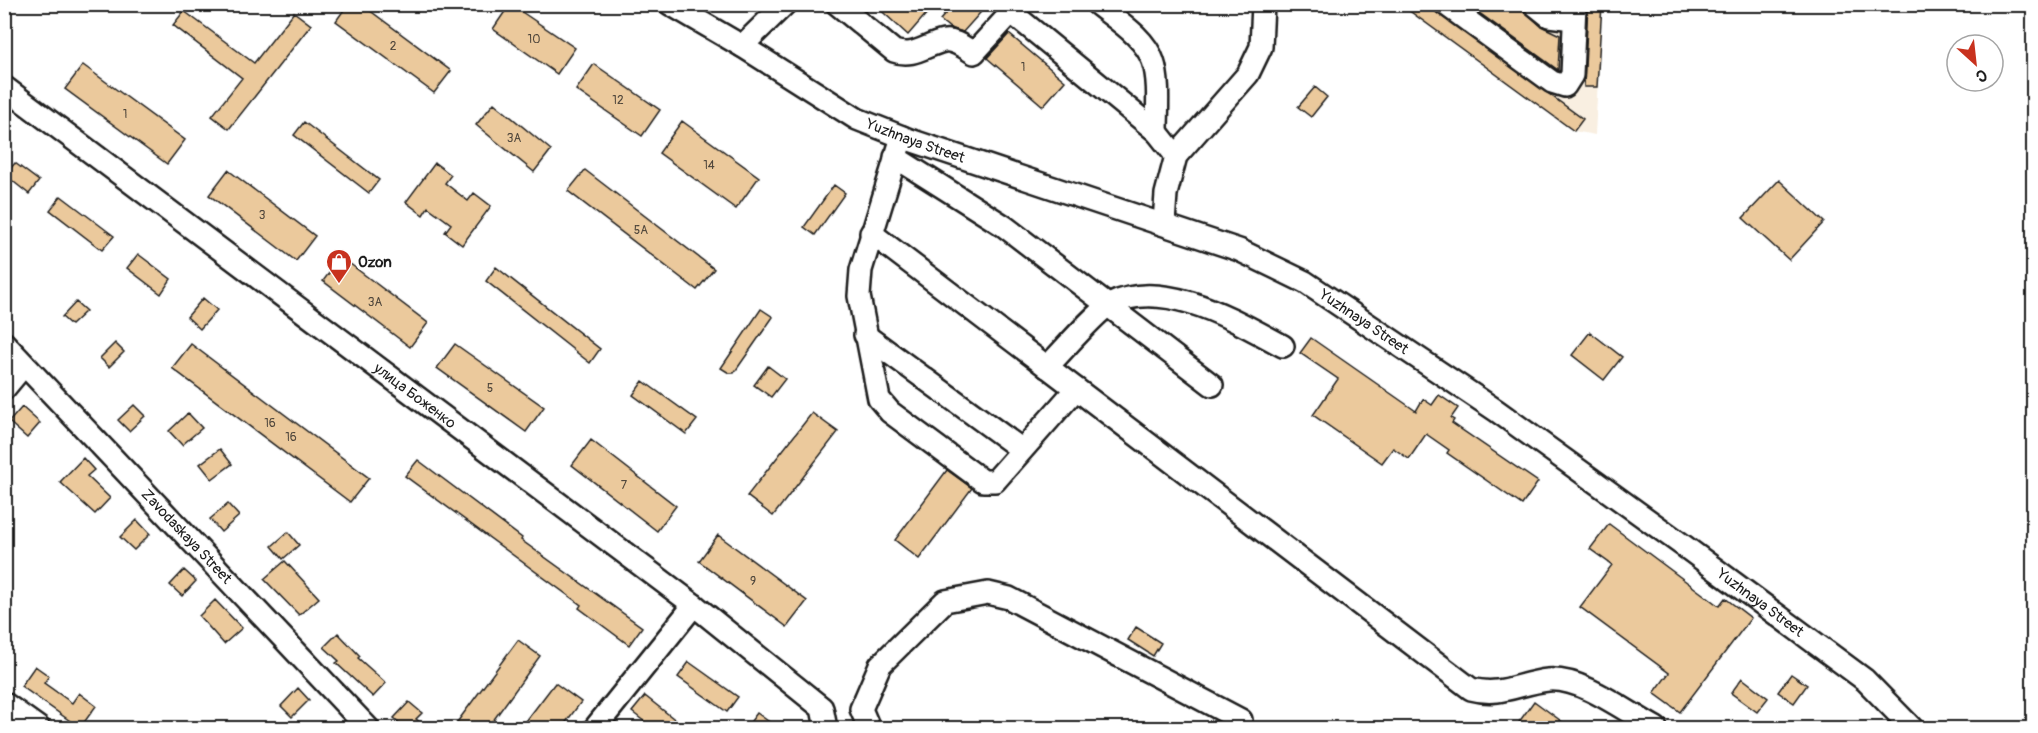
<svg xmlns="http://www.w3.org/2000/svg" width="2038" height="733" viewBox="0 0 2038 733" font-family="Pangolin,sans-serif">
<rect width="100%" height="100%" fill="#fff"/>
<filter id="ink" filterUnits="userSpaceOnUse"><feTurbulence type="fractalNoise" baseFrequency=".0167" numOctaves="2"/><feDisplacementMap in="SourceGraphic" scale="12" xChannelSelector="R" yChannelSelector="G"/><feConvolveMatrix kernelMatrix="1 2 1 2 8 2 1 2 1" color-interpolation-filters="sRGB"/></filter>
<g filter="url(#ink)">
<path fill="#f9efe1" d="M1400,5h202l-7,130 -21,-4z"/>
<path fill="#ebc99c" stroke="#1c1c1c" stroke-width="1.5" d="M348,4h13l90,67 -17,22 -98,-72z
M510,4l65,44 -18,26 -64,-45z
M874,4h61l-27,31z
M954,4h34l-25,28 -13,-4 -10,-8z
M1400,4h26l157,115 -9,12z
M1467,4h50l24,22 19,9 -2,35z
M1588,4h14l-5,83h-13z
M184,11l70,52 40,-51 17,13 -82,104 -17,-13 30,-38 -69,-53z
M1009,34l56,47 -22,25 -56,-48z
M594,64l66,46 -18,26 -66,-46z
M83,65l102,75 -18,24 -102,-75z
M1315,87l12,10 -16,20 -13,-10z
M494,103l57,47 -17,22 -58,-47z
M682,121l77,56 -23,32 -77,-56z
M304,122l75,58 -10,13 -75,-58z
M15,163l24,18 -10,13 -24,-19z
M435,163l16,12 -6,8 23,18 6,-8 17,13 -29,39 -17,-13 6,-8 -23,-17 -5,8 -17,-13z
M228,170l87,66 -19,25 -87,-66z
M585,170l129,99 -17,21 -129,-99z
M1779,180l45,42 -35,38 -46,-42z
M834,185l11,8 -30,42 -11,-8z
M61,196l53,40 -12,14 -52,-40z
M138,254l33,25 -10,15 -34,-26z
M341,257l87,66 -18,24 -87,-66z
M496,267l104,82 -10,14 -104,-82z
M203,298l14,12 -17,19 -13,-12z
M76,302l10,9 -15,14 -9,-8z
M761,309l12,8 -39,56h-5l-8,-5z
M1590,332l32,25 -18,23 -32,-25z
M1311,338l105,73 7,-12 9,6 7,-10 19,13 -7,10 3,2 -2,3 86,59 -16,23 -75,-52 2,-3 -23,-16 -17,25 -16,-11 -11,15 -69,-48 25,-36 -38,-26z
M115,343l9,9 -15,15 -9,-9z
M191,344l178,134 -19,24 -178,-134z
M455,344l89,63 -18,25 -89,-64z
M768,366l17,13 -14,18 -17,-12z
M643,381l54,39 -11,14 -53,-39z
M134,405l11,11 -16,15 -11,-11z
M22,407l18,16 -13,15 -18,-16z
M188,413l14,15 -20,17 -13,-14z
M812,413l26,19 -65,84 -26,-20z
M591,440l85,66 -19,25 -85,-66z
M220,449l12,15 -20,15 -12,-15z
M83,458l11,12 -7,6 23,22 -15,16 -35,-32z
M418,460l104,78 -1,2 121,87 -13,18 -50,-37 2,-3 -176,-129z
M947,470l25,18 -53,71 -24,-19z
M228,504l11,12 -18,16 -11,-13z
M137,520l13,14 -16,16 -14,-13z
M1609,524l110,82 6,-8 26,20 -71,94 -26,-19 15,-20 -89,-66 32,-42 -22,-16z
M288,532l11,13 -16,14 -11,-13z
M718,535l89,66 -20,26 -88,-66z
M285,561l34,37 -20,17 -35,-36z
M184,570l12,11 -14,15 -12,-11z
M215,600l27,28 -18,16 -25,-28z
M1136,627l25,16 -8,13 -25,-16z
M338,633l22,23 -2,2 28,25 -13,14 -37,-34 3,-2 -15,-14z
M518,640l22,16 -53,73h-35z
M689,662l49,35 -11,15 -49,-35z
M35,666l14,10 -5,7 28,20 7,-10 17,13 -16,22 -59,-42z
M1791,674l16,11 -13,18 -16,-11z
M1742,678l26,20 -11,14 -26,-19z
M555,683l26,19 -20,27h-41z
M298,688l11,12 -17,17 -11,-11z
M645,696l42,33h-33l-22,-17z
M1534,701l38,28h-44l-9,-7z
M409,702l13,11 -6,6 13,10h-23l-12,-11z
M757,713l22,16h-34z"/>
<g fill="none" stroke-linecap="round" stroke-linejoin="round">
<defs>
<g id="minor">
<path id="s1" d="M670,4l72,42 115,73 53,21 329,110 66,32 192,129 187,135 181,134 47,48"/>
<path d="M837,4l57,47c20,7 31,-6 50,-10 10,-2 21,7 30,12l45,-49"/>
<path d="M1097,4c18,15 48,33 56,57 7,20 4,49 4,71"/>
<path d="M1445,4l107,78 13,4 7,-11 3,-71"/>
<path d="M1534,4l15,12 24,3"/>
<path d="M1012,13l145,119 19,24"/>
<path d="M742,46l43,-42"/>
<path id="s2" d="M4,87l690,518 128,103 4,20"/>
<path d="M902,137l-41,133 -2,26 20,103 11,13 93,69h12l81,-92"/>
<path d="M895,157l109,69 208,159"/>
<path d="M1164,223l2,-29 10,-38 72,-82 13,-27 2,-43"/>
<path d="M871,233l600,456c30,8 48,-6 77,-9 34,-3 78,32 108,48"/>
<path d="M865,335l156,114"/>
<path id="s3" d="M4,343l364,385"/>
<path d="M1047,367c14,-14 48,-54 62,-62 54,-29 127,16 174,41"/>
<path d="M4,389l20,-24"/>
<path d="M4,703l35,25"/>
<path d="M595,728l99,-123"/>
<path d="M869,728l-8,-19 19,-44 65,-64 43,-8 21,5 232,122"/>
</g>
</defs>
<use href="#minor" stroke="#1c1c1c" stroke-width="26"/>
<use href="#minor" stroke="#fff" stroke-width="21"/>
</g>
</g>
<defs>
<symbol id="shop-pin" viewBox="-11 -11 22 30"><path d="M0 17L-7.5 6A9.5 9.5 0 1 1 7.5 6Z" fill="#c8321e" stroke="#fff"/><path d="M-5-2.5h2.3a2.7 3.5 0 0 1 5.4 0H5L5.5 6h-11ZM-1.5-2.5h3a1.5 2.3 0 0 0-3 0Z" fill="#fff"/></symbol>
</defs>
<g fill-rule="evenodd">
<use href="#shop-pin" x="324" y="247" width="30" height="40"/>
</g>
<g text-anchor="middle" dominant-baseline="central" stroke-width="6" stroke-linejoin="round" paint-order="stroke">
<g font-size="12" fill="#50473c">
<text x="534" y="39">10</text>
<text x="393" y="46">2</text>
<text x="1023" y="67">1</text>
<text x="618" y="100">12</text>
<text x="125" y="114">1</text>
<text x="514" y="138">3А</text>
<text x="709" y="165">14</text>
<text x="262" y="215">3</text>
<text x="641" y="230">5А</text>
<text x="375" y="302">3А</text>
<text x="490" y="388">5</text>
<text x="270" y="423">16</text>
<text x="291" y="437">16</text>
<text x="624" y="485">7</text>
<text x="753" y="581">9</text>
</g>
<g font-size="15" fill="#1c1c1c" stroke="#fff">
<text stroke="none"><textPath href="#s1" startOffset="282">Yuzhnaya Street</textPath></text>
<text stroke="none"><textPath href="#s1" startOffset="768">Yuzhnaya Street</textPath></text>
<text stroke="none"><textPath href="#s2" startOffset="514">улица Боженко</textPath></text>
<text stroke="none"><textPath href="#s3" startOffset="266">Zavodaskaya Street</textPath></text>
<text stroke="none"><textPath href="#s1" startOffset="1254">Yuzhnaya Street</textPath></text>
</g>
<g font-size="15" font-weight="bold" fill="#1c1c1c" stroke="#fff" text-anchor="start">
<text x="358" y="262">Ozon</text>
</g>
</g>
<rect width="2038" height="733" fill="none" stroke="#fff" stroke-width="24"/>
<rect x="12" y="12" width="2014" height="709" fill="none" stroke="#1c1c1c" stroke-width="2" filter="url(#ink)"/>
<g transform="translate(1975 63) rotate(153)"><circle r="28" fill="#ffffff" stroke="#a4a4a4" stroke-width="1.5"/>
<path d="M0-4.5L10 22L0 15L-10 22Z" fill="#c8321e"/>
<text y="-9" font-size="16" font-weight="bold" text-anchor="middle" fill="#1c1c1c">С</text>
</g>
</svg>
